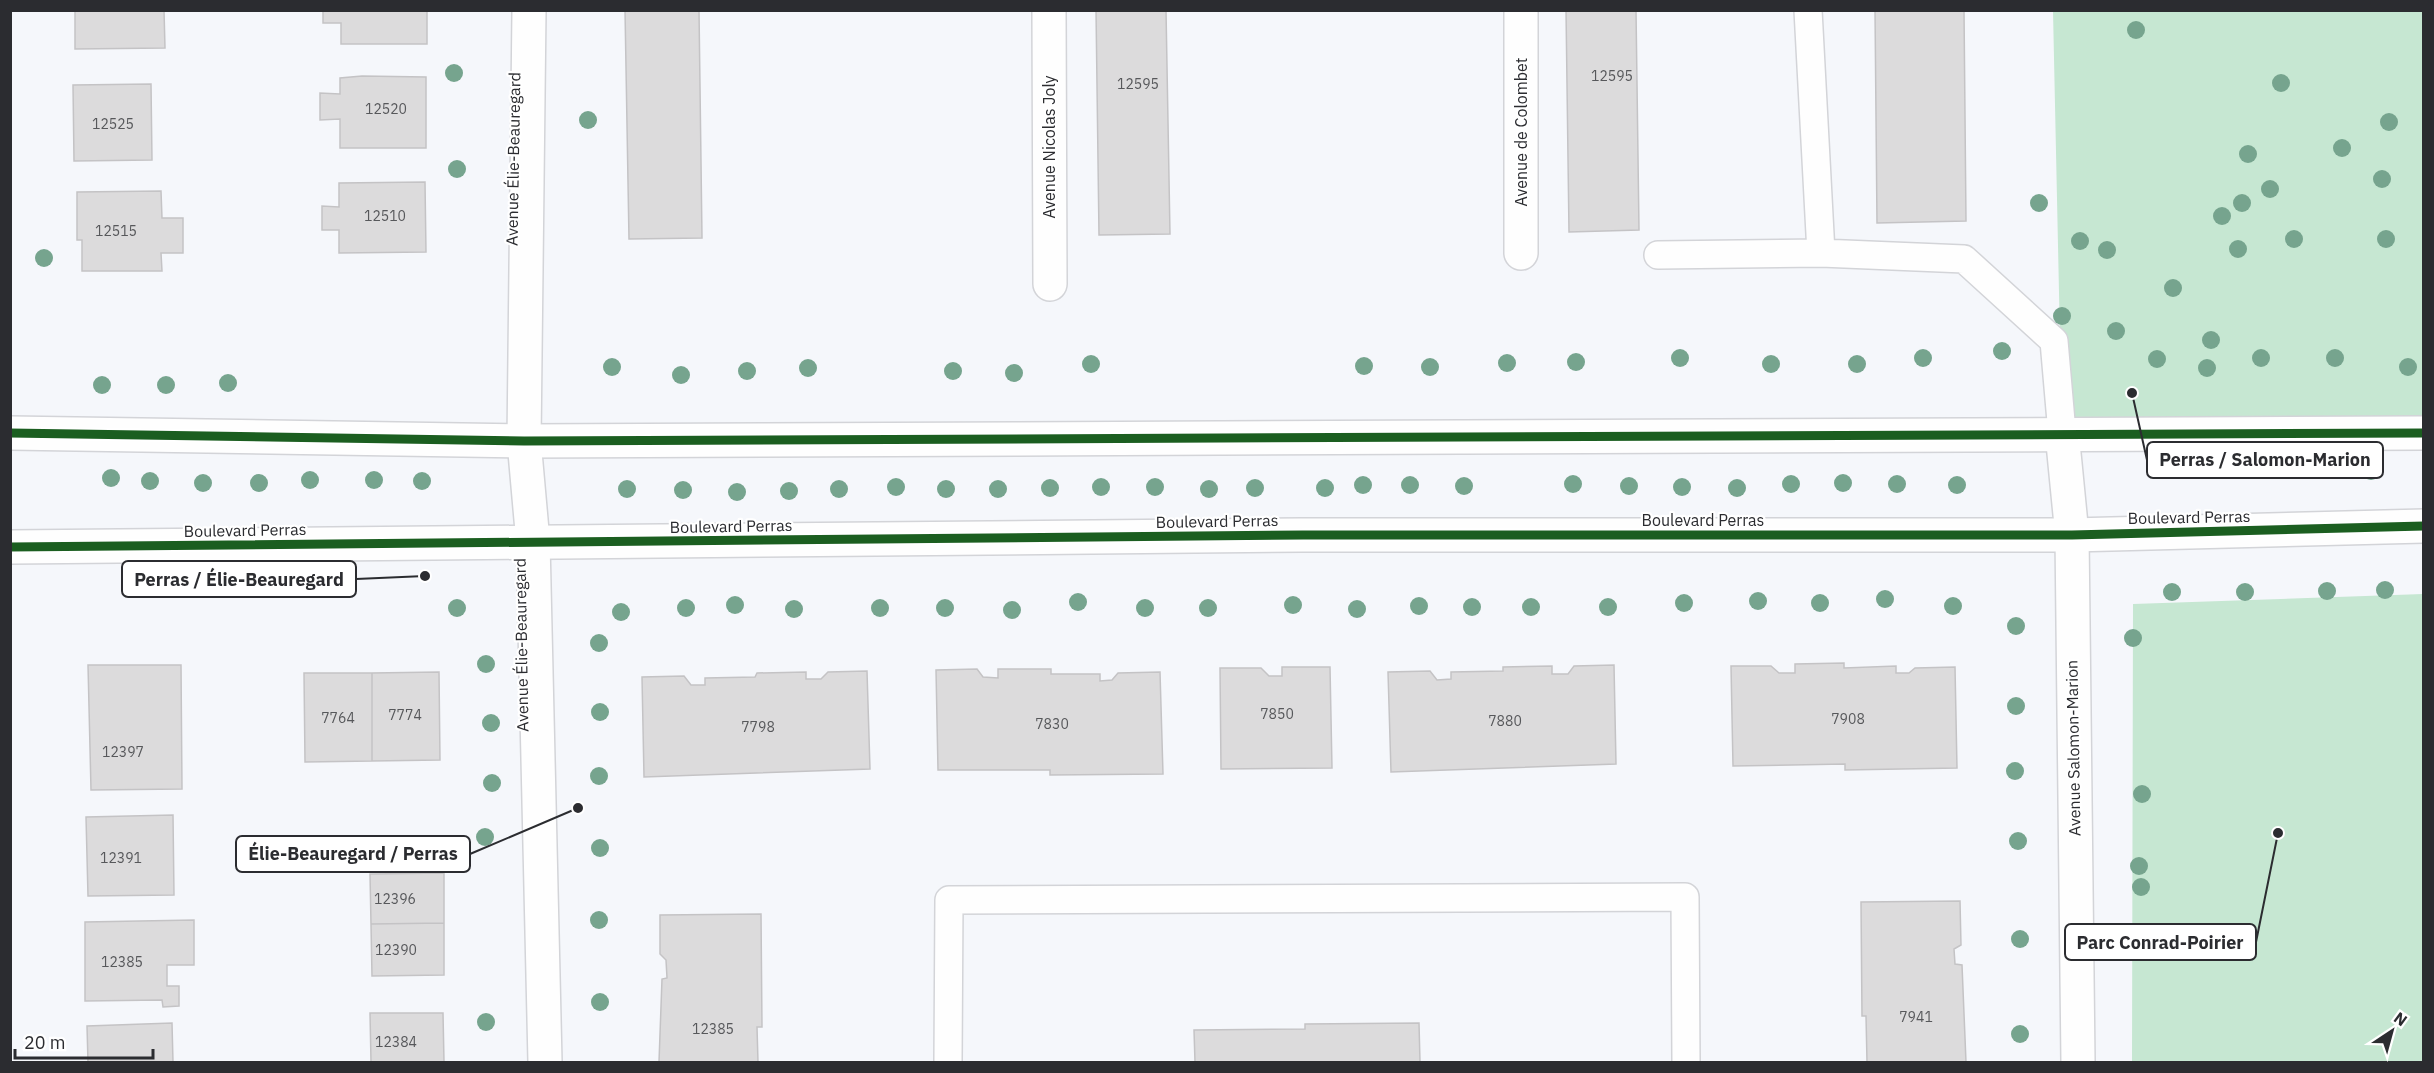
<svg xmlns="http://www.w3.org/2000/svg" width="2434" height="1073" viewBox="0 0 2434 1073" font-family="'IBM Plex Sans',sans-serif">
<rect width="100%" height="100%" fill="#f5f7fb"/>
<path fill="#c6e7d2" d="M2053,11h370v422h-361z
M2423,594v468h-291l1,-458z"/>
<path fill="#dcdbdc" stroke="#c4c3c5" stroke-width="1.5" d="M75,10h89l1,38 -90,1z
M323,10h104v34h-86v-21h-18z
M625,10h74l3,228 -73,1z
M1096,10h70l4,224 -71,1z
M1566,10h70l3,220 -70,2z
M1875,10h89l2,211 -89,2z
M362,76l64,1v71h-86v-29l-20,1v-27l20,1v-16z
M151,84l1,76 -78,1 -1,-76z
M425,182l1,70 -87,1v-23h-17v-24l17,1v-24z
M161,191l1,27h21v35h-22l1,18h-80v-31h-5v-48z
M1844,663v5l52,-2v7h13l6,-5 40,-1 2,101 -112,2v-6l-112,2 -2,-100h40l8,7h16v-9z
M88,665h93l1,124 -91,1z
M1614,665l2,99 -225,8 -3,-100 42,-1 7,9 14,-1v-7l52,-1v-4l49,-1v8h16l6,-8z
M1282,667h48l2,101 -111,1 -1,-101h41l8,8h13z
M977,669l6,8 15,1v-9h53v5h49v7l12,-1 6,-7 42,-1 3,102 -113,1v-5h-112l-2,-100z
M867,671l3,98 -226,8 -2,-100 42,-1 7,9h14v-7l50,-1 2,-4 49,-1v7h15l7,-7z
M439,672l1,88 -68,1v-88z
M304,673h68v88l-67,1z
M173,815l1,80 -86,1 -2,-79z
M444,873v50l-73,1 -1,-50z
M1960,901l1,44 -7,4 1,15 7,1 4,97h-99l-1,-46h-4l-1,-114z
M761,914l1,113h-5l1,35h-99l3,-83 5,-1 -1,-18 -6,-6v-39z
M194,920v45h-27v21h12v20l-16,1 -1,-7 -77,1v-79z
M444,923v52l-72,1 -1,-52z
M370,1013h73l1,49h-73z
M172,1023l1,39h-85l-1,-36z
M1419,1023l1,39h-225l-1,-32 111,-1v-5z"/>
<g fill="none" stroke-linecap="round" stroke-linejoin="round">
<defs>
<path id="lane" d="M1808,10l13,243
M1658,255l163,-2 143,6 90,82 8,92
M948,1062l1,-162 736,-3 1,165"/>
<path id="street" d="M529,10l-5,431 9,101 12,520
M1049,10l1,274
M1521,10v243
M2062,433l10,102 6,527"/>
<path id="secondary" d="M10,433l514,8 1900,-8
M10,547l1293,-12h769l352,-9"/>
</defs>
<use href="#lane" stroke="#d3d4d8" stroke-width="30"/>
<use href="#street" stroke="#d3d4d8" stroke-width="36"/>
<use href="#secondary" stroke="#d3d4d8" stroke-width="36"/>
<use href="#lane" stroke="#fefefe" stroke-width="27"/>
<use href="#street" stroke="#fefefe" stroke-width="33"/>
<use href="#secondary" stroke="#fefefe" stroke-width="33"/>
<defs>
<path id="cycleway" d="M10,433l514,8 1900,-8
M10,547l1293,-12h769l352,-9"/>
</defs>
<use href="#cycleway" stroke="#fff" stroke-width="13"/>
<use href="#cycleway" stroke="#1b5e20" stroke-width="9"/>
</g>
<g fill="#76a48e">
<circle cx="2136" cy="30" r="9"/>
<circle cx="454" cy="73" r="9"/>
<circle cx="2281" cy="83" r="9"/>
<circle cx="588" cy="120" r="9"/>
<circle cx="2389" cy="122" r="9"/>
<circle cx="2342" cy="148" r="9"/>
<circle cx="2248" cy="154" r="9"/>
<circle cx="457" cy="169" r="9"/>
<circle cx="2382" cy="179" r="9"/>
<circle cx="2270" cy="189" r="9"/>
<circle cx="2039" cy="203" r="9"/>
<circle cx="2242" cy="203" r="9"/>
<circle cx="2222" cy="216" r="9"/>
<circle cx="2294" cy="239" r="9"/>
<circle cx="2386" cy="239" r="9"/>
<circle cx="2080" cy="241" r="9"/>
<circle cx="2238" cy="249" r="9"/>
<circle cx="2107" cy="250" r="9"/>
<circle cx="44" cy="258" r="9"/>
<circle cx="2173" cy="288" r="9"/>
<circle cx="2062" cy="316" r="9"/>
<circle cx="2116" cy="331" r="9"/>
<circle cx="2211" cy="340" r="9"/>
<circle cx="2002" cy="351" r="9"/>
<circle cx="1680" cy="358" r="9"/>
<circle cx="1923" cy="358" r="9"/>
<circle cx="2261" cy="358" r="9"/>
<circle cx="2335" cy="358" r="9"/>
<circle cx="2157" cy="359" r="9"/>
<circle cx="1576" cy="362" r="9"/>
<circle cx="1507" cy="363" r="9"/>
<circle cx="1091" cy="364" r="9"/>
<circle cx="1771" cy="364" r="9"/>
<circle cx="1857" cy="364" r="9"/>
<circle cx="1364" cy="366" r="9"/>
<circle cx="612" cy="367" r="9"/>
<circle cx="1430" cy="367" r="9"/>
<circle cx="2408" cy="367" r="9"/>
<circle cx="808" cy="368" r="9"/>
<circle cx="2207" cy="368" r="9"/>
<circle cx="747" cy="371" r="9"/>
<circle cx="953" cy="371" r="9"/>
<circle cx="1014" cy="373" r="9"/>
<circle cx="681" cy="375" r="9"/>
<circle cx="228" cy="383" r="9"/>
<circle cx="102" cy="385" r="9"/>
<circle cx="166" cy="385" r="9"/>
<circle cx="2215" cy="470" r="9"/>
<circle cx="2266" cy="470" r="9"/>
<circle cx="2371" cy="471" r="9"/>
<circle cx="111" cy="478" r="9"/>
<circle cx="310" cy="480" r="9"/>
<circle cx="374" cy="480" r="9"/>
<circle cx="150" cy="481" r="9"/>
<circle cx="422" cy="481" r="9"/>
<circle cx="203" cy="483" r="9"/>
<circle cx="259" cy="483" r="9"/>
<circle cx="1843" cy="483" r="9"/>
<circle cx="1573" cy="484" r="9"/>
<circle cx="1791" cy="484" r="9"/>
<circle cx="1897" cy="484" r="9"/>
<circle cx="1363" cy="485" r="9"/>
<circle cx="1410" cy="485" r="9"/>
<circle cx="1957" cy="485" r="9"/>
<circle cx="1464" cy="486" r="9"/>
<circle cx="1629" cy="486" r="9"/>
<circle cx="896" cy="487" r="9"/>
<circle cx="1101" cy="487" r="9"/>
<circle cx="1155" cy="487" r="9"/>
<circle cx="1682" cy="487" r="9"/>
<circle cx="1050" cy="488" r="9"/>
<circle cx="1255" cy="488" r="9"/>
<circle cx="1325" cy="488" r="9"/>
<circle cx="1737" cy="488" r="9"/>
<circle cx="627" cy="489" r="9"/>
<circle cx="839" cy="489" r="9"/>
<circle cx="946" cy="489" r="9"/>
<circle cx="998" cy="489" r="9"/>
<circle cx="1209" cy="489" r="9"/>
<circle cx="683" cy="490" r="9"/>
<circle cx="789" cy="491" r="9"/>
<circle cx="737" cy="492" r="9"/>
<circle cx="2385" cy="590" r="9"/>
<circle cx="2327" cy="591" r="9"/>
<circle cx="2172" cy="592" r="9"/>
<circle cx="2245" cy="592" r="9"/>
<circle cx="1885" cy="599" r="9"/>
<circle cx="1758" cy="601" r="9"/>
<circle cx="1078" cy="602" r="9"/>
<circle cx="1684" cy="603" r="9"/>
<circle cx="1820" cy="603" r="9"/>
<circle cx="735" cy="605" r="9"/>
<circle cx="1293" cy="605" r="9"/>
<circle cx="1419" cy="606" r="9"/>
<circle cx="1953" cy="606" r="9"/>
<circle cx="1472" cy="607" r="9"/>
<circle cx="1531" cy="607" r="9"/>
<circle cx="1608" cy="607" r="9"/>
<circle cx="457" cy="608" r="9"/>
<circle cx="686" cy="608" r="9"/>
<circle cx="880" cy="608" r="9"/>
<circle cx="945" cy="608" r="9"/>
<circle cx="1145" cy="608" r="9"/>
<circle cx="1208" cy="608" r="9"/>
<circle cx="794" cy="609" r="9"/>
<circle cx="1357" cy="609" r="9"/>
<circle cx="1012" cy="610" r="9"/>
<circle cx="621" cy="612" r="9"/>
<circle cx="2016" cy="626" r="9"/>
<circle cx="2133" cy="638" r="9"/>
<circle cx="599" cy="643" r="9"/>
<circle cx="486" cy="664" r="9"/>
<circle cx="2016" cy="706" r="9"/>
<circle cx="600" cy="712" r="9"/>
<circle cx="491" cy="723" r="9"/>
<circle cx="2015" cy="771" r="9"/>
<circle cx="599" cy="776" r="9"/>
<circle cx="492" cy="783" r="9"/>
<circle cx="2142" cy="794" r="9"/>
<circle cx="485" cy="837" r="9"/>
<circle cx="2018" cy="841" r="9"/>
<circle cx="600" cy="848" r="9"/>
<circle cx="2139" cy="866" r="9"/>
<circle cx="2141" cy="887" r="9"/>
<circle cx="599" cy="920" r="9"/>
<circle cx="2020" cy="939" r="9"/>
<circle cx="600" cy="1002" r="9"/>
<circle cx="486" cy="1022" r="9"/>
<circle cx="2020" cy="1034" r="9"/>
</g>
<g text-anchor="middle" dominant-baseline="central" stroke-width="4.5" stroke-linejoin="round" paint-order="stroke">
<g font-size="14" fill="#57585b">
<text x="1612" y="76">12595</text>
<text x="1138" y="84">12595</text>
<text x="386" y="109">12520</text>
<text x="113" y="124">12525</text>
<text x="385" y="216">12510</text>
<text x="116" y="231">12515</text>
<text x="1277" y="714">7850</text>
<text x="405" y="715">7774</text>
<text x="338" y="718">7764</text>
<text x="1848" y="719">7908</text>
<text x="1505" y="721">7880</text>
<text x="1052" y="724">7830</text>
<text x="758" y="727">7798</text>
<text x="123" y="752">12397</text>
<text x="121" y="858">12391</text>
<text x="395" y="899">12396</text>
<text x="396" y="950">12390</text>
<text x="122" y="962">12385</text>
<text x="1916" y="1017">7941</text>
<text x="713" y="1029">12385</text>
<text x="396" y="1042">12384</text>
</g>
<g font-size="16" fill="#2b2c30" stroke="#fff">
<text transform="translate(1521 132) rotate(-90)">Avenue de Colombet</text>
<text transform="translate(1049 147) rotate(-90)">Avenue Nicolas Joly</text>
<text transform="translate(513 159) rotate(-89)">Avenue Élie-Beauregard</text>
<text transform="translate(2189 517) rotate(-1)">Boulevard Perras</text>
<text x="1703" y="520">Boulevard Perras</text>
<text transform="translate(1217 521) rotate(-1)">Boulevard Perras</text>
<text transform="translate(731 526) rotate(-1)">Boulevard Perras</text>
<text transform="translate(245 530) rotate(-1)">Boulevard Perras</text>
<text transform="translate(521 645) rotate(-91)">Avenue Élie-Beauregard</text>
<text transform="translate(2073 748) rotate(-91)">Avenue Salomon-Marion</text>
</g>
</g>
<path fill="none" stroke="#2b2c30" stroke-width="2" d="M2132 393L2147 460M425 576L356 579M578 808L470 854M2278 833L2256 942"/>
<g fill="#2b2c30" stroke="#fff" stroke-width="2">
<circle cx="2132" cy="393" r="6"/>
<circle cx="425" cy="576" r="6"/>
<circle cx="578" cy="808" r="6"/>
<circle cx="2278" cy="833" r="6"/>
</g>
<g fill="#fff" stroke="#2b2c30" stroke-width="2">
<rect x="2147" y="442" width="236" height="36" rx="6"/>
<rect x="122" y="561" width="234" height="36" rx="6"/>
<rect x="236" y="836" width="234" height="36" rx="6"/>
<rect x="2065" y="924" width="191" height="36" rx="6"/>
</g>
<g font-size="18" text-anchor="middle" font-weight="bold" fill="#2b2c30">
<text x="2265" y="466">Perras / Salomon-Marion</text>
<text x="239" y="586">Perras / Élie-Beauregard</text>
<text x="353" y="860">Élie-Beauregard / Perras</text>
<text x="2160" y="949">Parc Conrad-Poirier</text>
</g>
<rect width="2434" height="1073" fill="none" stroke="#2b2c30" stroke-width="24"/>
<g transform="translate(2392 1031) rotate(36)" stroke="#ffffff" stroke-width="4.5" paint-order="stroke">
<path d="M0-4.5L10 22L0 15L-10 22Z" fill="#2b2c30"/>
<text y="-9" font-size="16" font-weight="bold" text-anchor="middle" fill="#2b2c30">N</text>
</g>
<path d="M15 1049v9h138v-9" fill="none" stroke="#2b2c30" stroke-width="3"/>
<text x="24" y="1049" font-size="18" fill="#2b2c30" stroke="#ffffff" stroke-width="4.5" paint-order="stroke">20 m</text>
</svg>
